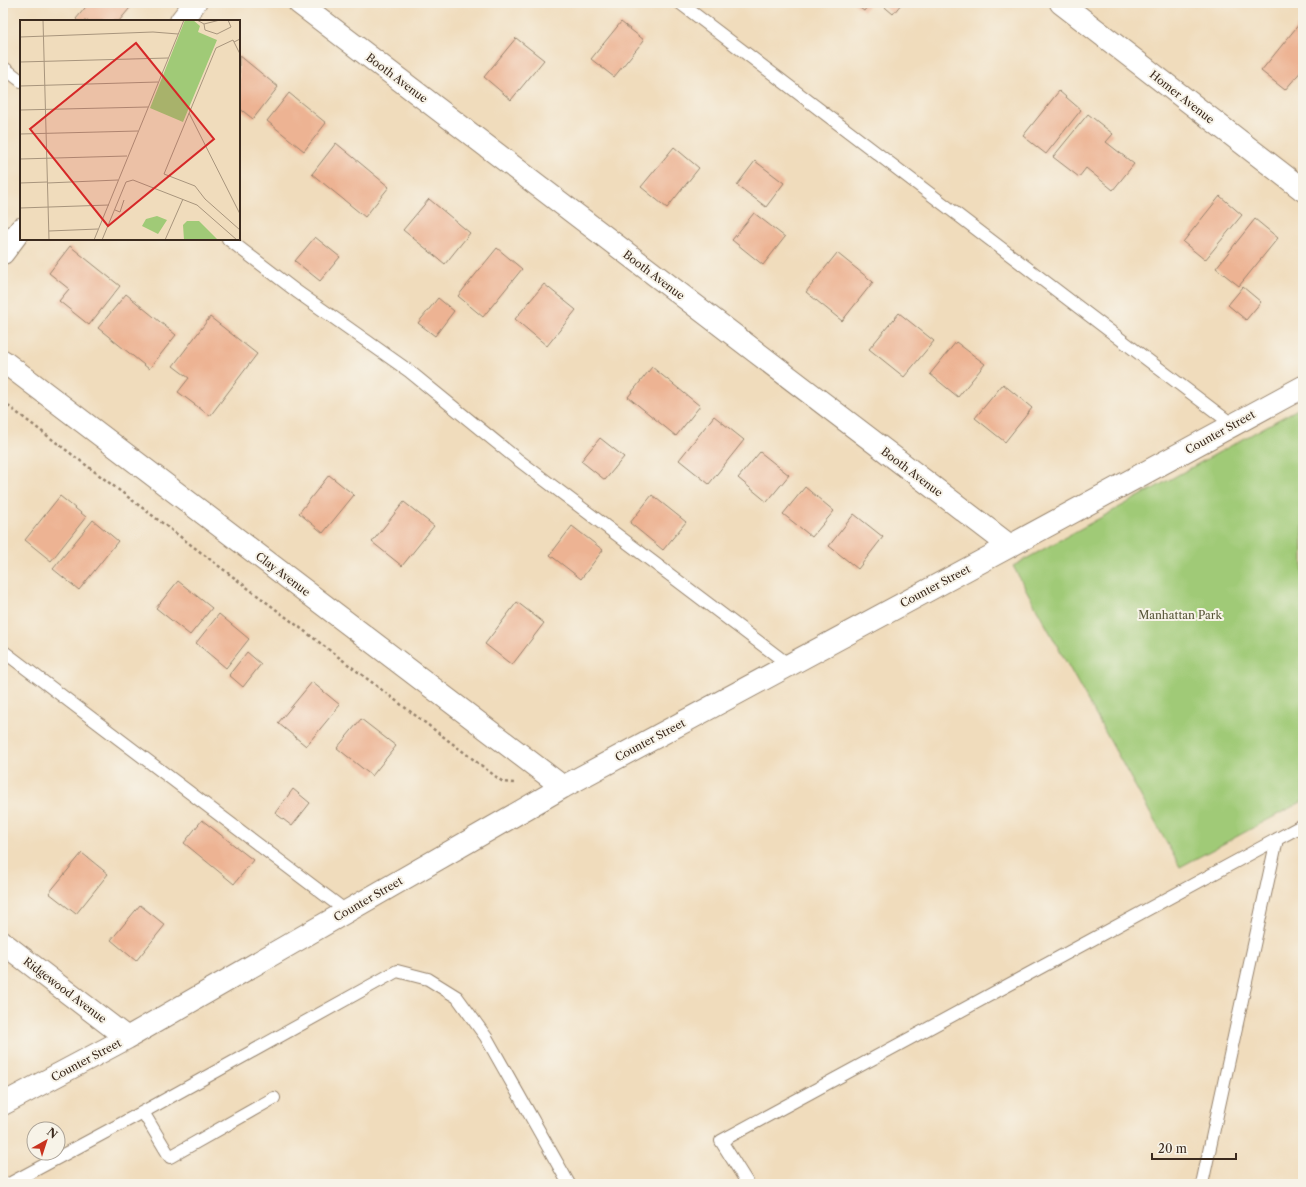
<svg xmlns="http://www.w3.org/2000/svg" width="1306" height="1187" viewBox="0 0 1306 1187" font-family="'Libre Caslon Text',serif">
<rect width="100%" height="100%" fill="#f7f3e8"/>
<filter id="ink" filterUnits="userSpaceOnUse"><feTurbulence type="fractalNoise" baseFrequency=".025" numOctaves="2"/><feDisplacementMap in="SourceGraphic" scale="8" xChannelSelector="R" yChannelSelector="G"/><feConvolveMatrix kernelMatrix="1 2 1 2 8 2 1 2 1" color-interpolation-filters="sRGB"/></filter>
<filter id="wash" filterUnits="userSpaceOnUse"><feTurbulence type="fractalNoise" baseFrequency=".012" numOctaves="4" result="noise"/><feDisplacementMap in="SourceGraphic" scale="16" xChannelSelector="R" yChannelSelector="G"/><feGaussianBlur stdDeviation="0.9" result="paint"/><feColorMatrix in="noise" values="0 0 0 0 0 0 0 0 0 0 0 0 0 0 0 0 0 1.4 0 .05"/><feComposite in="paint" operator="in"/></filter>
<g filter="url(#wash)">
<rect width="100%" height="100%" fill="#f0dcbc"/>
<path fill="#a0ca77" stroke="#6e7a4a" d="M1303,406v395l-123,66 -167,-301z"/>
<g id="blocks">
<path fill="#edb393" d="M89,3h45l-15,18h-41l-2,-2z
M853,3h17l-6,8z
M880,3h22l-9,11z
M621,22l23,18 -30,37 -23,-18z
M1300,23l3,3v43l-18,21 -24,-19z
M516,38l28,22 -33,40 -27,-23z
M239,55l39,32 -25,32 -14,-11z
M1059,91l22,19 -35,44 -23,-18z
M289,93l37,30 -22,28 -37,-30z
M1088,114l25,20 -7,8 28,22 -21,26 -27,-22 -7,9 -26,-20z
M336,143l53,44 -24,30 -53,-43z
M674,147l25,21 -32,40 -26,-21z
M755,161l29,22 -18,24 -29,-22z
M1220,196l22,19 -37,45 -22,-18z
M429,199l41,34 -25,31 -42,-34z
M754,213l31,24 -22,28 -31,-25z
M1255,219l23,19 -39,48 -23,-18z
M315,237l25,20 -20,24 -25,-20z
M70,246l50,40 -31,39 -30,-24 10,-12 -20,-16z
M497,248l25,21 -39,48 -25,-21z
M837,253l36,29 -31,39 -36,-29z
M544,284l32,26 -29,36 -32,-27z
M1243,287l18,15 -15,18 -18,-15z
M126,294l50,41 -27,34 -51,-41z
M438,298l16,13 -19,25 -17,-13z
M899,313l35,28 -30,36 -35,-28z
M210,317l47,37 -47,62 -32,-24 11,-14 -16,-12z
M956,342l29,22 -27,33 -28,-23z
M652,367l48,39 -24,30 -48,-39z
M1003,384l29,24 -27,34 -30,-24z
M714,416l30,24 -35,44 -30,-24z
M600,438l24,19 -19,23 -24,-19z
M760,452l29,23 -22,27 -29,-24z
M329,475l25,20 -31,38 -24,-20z
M805,487l29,24 -22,26 -29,-23z
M652,495l34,27 -23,28 -33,-27z
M60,496l26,21 -35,44 -26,-21z
M404,502l30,24 -32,40 -30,-24z
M854,514l29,23 -25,32 -29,-23z
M93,520l25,21 -39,49 -26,-21z
M572,526l31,24 -22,29 -31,-24z
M178,581l34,27 -22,27 -34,-27z
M517,602l27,21 -32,42 -27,-21z
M219,614l30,25 -23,29 -30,-25z
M247,652l14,12 -18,23 -14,-12z
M312,682l28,23 -34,41 -28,-23z
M361,719l35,27 -24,30 -35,-28z
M293,789l17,14 -18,23 -17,-13z
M202,820l51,40 -19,24 -50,-41z
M82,853l26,21 -32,40 -27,-21z
M140,905l25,20 -29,36 -25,-21z"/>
</g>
</g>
<g filter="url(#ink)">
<use href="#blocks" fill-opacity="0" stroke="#96836d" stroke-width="1"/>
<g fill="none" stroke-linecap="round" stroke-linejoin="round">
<defs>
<path id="lane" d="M680,3l553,422
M3,67l18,14
M228,239l68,52 113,80 108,88 272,206
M3,651l343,260
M143,1112l27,45 104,-59
M9,1184l134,-72 254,-141 31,8 29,18 29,40 83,147
M748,1184l-27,-43 582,-316
M1202,1184l75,-345"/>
<path id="street" d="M299,3l711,543
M1061,3l242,187
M181,21l14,-18
M3,253l18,-24
M3,361l560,426
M3,943l124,95
M3,1104l124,-66 436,-251 447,-241 293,-159"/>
</defs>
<use href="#lane" stroke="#96836d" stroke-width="14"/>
<use href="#street" stroke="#96836d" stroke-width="24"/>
<path stroke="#96836d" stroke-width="2.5" stroke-dasharray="3 3" stroke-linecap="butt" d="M3,402l500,380 12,1"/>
<use href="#lane" stroke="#fff" stroke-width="12"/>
<use href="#street" stroke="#fff" stroke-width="22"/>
</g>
</g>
<g text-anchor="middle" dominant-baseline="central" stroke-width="4" stroke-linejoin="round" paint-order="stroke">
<g font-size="11" fill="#3b2a1e" stroke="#f7f3e8">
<text transform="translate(397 78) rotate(37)">Booth Avenue</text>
<text transform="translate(1182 97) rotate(38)">Homer Avenue</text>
<text transform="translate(654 275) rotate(37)">Booth Avenue</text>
<text transform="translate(1220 432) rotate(-29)">Counter Street</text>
<text transform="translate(912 472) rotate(37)">Booth Avenue</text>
<text transform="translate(283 574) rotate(37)">Clay Avenue</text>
<text transform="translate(935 586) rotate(-28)">Counter Street</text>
<text transform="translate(650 740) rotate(-28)">Counter Street</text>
<text transform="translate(368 899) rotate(-30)">Counter Street</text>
<text transform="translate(65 990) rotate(37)">Ridgewood Avenue</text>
<text transform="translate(86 1060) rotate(-28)">Counter Street</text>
</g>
<g font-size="11" fill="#545234" stroke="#f7f3e8">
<text x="1180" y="615">Manhattan Park</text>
</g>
</g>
<g transform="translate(20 20)">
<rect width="220" height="220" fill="#f0dcbc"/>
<path d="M165,0h8l7,6 -2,6 19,8 -34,82 -33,-14zM137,196l10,4 -9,14 -16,-8 4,-7zM167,201h12l19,19h-34l-1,-15z" fill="#a0ca77"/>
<path fill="none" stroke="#a8957d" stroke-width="1" d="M23,0l6,220M177,0l7,4 16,-4M184,4l1,6 12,4 14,-7 -3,-7M0,17l133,-5 25,2M220,19l-6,3 6,12M214,22l-1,-2 -17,8 -52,126 31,12 10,13 35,31M0,42l148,-4M0,66l138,-4M0,90l128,-3M169,93l51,101M0,114l118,-3M0,139l107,-3M0,163l27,-1M27,163l71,-3M0,188l89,-3M95,190l5,2 4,-12M29,211l49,-2M74,220l90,-220M82,220l24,-58 7,-2 64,25 40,35M145,220l18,-41"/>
<path fill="#d62828" fill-opacity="0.15" stroke="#d62828" stroke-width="2" d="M116,23l78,96 -106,87 -78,-97z"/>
<rect width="220" height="220" fill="none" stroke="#3b2a1e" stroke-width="2"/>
</g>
<rect width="1306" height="1187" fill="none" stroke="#f7f3e8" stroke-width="16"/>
<g transform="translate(46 1141) rotate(39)"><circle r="19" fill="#f7f3e8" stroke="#aca397"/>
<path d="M0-3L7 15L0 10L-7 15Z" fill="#c8321e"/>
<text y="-6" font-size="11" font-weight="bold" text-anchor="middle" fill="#3b2a1e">N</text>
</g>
<path d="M1152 1153v6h84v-6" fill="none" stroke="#3b2a1e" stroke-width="2"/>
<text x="1158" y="1153" font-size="12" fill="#3b2a1e" stroke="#f7f3e8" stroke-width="3" paint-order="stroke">20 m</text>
</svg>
